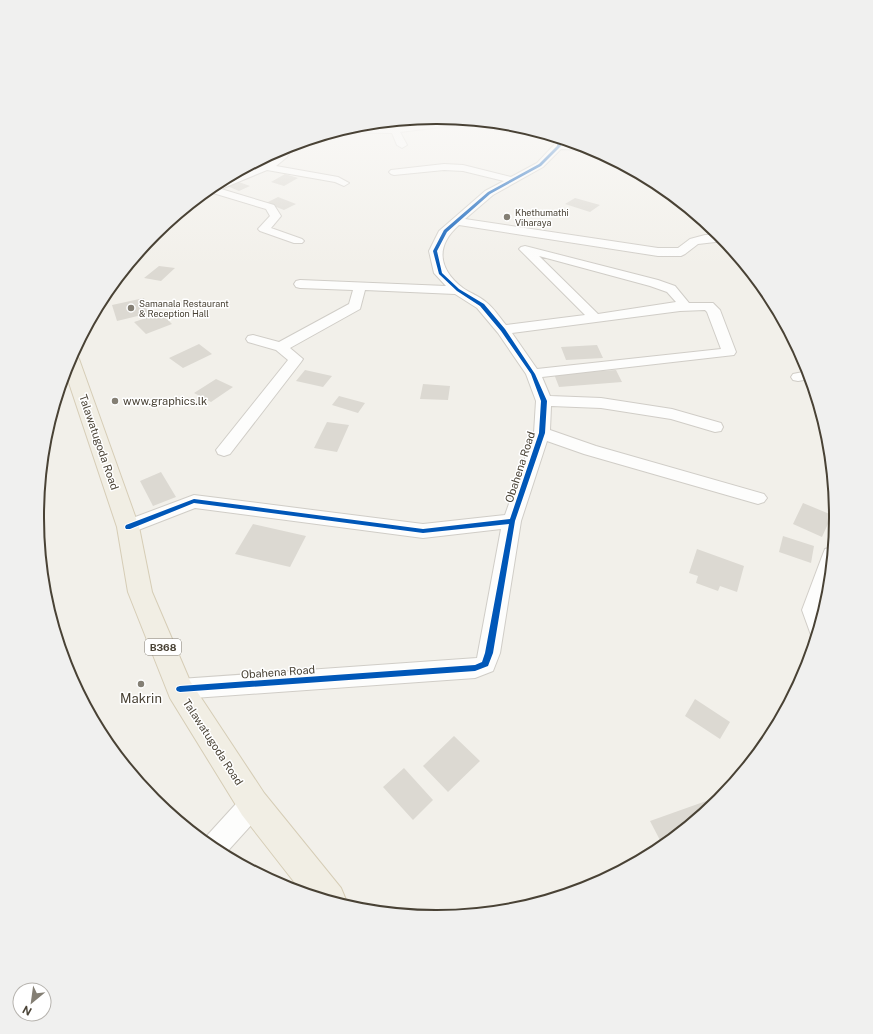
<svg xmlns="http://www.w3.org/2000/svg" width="873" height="1034" viewBox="0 0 873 1034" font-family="'Public Sans',sans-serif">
<rect width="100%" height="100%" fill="#f2f0ea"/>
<path fill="#dcd9d2" d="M427,121h18v3l-19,-1z
M285,174l13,4 -14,8 -13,-4z
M236,181l14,5 -11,5 -14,-6z
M278,197l18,7 -12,6 -18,-7z
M575,198l25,7 -10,7 -25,-8z
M159,266l16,2 -14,13 -17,-3z
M144,298l6,15 -33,8 -5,-16z
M161,313l11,11 -26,10 -12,-12z
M199,344l13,10 -29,14 -14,-10z
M597,345l6,13 -37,2 -5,-13z
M305,370l27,6 -9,11 -27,-6z
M616,370l6,12 -63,5 -5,-13z
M216,379l17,8 -22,15 -17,-9z
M423,384l27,2 -2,14 -28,-1z
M339,396l26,7 -7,10 -26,-8z
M327,422l22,3 -12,27 -23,-4z
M161,472l15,25 -23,9 -13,-25z
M803,503l29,12 -10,22 -29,-13z
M253,524l53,12 -16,31 -55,-13z
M783,536l31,10 -3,17 -32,-11z
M697,549l47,17 -7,26 -17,-6 -2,5 -22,-8 2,-7 -9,-3z
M695,699l35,23 -10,17 -35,-23z
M454,736l26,25 -32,31 -25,-26z
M404,768l29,32 -20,20 -30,-33z
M709,800l3,5 -49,41 -13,-25z"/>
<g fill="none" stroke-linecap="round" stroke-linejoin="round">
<defs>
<path id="minor" d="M477,121l29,5h12l13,4c-15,7 -35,-2 -51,-3 -26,-3 -54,2 -80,5l7,13 -5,3 -5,-3 -5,-12 -57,-1c20,-6 40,-3 61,-5 27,-2 54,-5 81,-6z
M555,138l9,2v3l12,1 13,4 -4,2 -24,-1 -18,18 -50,28 -28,24 193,29h20l12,-9 15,-4h14l5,6 -26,3 -13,10 -4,2h-23l-199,-31c-24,21 -21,44 4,63 7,5 16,8 23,14 8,6 14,16 20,23l79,-10 -66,-66 2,-2 4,-1 133,34 17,6 14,17h24l7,7 16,42 -2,3 -192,22 8,19 51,2 71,11 49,14 2,4 -2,4 -6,1 -44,-13 -70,-11 -50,-2 -1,24 46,16 168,48 3,4 -3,4 -6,2 -174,-50 -37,-13 -26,80 -21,132 -7,18 -18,7 -295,21 -8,-3 -3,-7 3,-7 8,-3 297,-21 24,-129 -78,9 -228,-30 -67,26 -6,-2 -3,-5 3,-5 72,-27 229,29 82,-9 29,-82 2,-32 -10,-27 -28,-41 -21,-25 -22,-14 -90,-4 -5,19 -70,39 13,11 -2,3 -71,92 -6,2 -6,-2 -2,-4 72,-90 -12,-10 -28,-8 -2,-3 2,-3 5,-1 26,7 70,-38 4,-14 -53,-2 -4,-1 -2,-3 2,-3 4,-1 146,6 -12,-13 -5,-22 10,-20 46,-40 19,-10 -41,-10 -19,-1 -50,5 -3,-1 -2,-2 2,-2 53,-6 19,1 48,12 26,-14 17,-18zM539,256l111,30 17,6 9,10 -78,12zM705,310l2,2 14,37 -184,20 -25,-36 168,-22z
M292,145l1,2 -6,10 -11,9 62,11 11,6 -5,3 -9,-4 -68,-12 -46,19 53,16 7,11 -10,12 31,11 2,2 -2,2h-8l-34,-12 -2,-2 12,-13 -4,-7 -53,-16 -6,2 -4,-1 19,-13 45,-18 8,-5 8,-10z
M808,371l2,8 -12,2 -5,-1 -2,-3 2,-3z
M832,547l-3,44 -13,46 -5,-2 -9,-25 21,-56 2,-5z
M253,792l9,3 3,9 -3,9 -37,41 -11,-5 -11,-9 41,-45z"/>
<path id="primary" d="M73,354l3,1 3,4 60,168 13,65 38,89 74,112 77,95 5,12 -2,4 -42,-12 -60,-77 -72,-117 -42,-106 -11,-65 -52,-156z"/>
</defs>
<use href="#minor" stroke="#d0cdc7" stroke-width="2"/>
<use href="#primary" stroke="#d6cdb6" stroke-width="2"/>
<use href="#minor" fill="#fdfdfc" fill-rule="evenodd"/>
<use href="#primary" fill="#f1eee4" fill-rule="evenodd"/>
<defs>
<path id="cycleway" d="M558,138l3,1v7l-20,20 -51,28 -43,38 -10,19 5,22 17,16 25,15 21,25 30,45 12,27 -2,32 -30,88 -22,132 -5,13 -13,5 -295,21 -3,-1 -1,-2 1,-2 3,-1 295,-21 7,-3 3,-9 24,-129 -86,9 -229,-30 -64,26h-4l-1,-2 1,-2 68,-26 229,30 87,-10 29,-86 2,-32 -10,-27 -30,-43 -21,-25 -23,-15 -18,-17 -6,-23 11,-21 44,-38 51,-28 18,-18z"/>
</defs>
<use href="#cycleway" stroke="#fff" stroke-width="2"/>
<use href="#cycleway" fill="#0057b8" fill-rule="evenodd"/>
</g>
<linearGradient id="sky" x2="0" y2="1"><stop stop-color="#94c3ec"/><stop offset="0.45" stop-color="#f9f8f6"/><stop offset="1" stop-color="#f9f8f6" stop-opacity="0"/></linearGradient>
<rect width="873" height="266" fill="url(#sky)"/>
<g fill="#847f74" stroke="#fff" stroke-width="1.5">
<circle cx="507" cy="217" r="4"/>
<circle cx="131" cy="308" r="4"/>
<circle cx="115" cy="401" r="4"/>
<circle cx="141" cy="684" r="4"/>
</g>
<g text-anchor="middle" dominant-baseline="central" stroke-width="3" stroke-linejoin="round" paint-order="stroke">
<g font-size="9" fill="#494235" stroke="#fff" text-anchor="start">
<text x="515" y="212">Khethumathi<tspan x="515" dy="10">Viharaya</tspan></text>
<text x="139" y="303">Samanala Restaurant<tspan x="139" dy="10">&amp; Reception Hall</tspan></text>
</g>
<rect fill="#fff" stroke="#807b72" stroke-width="1" x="145" y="639" width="36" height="16" rx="3"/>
<g font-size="10" font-weight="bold" fill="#494235">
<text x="163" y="647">B368</text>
</g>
<g font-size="11" fill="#494235" stroke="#fff" text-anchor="start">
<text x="123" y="401">www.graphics.lk</text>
</g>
<g font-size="11" fill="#494235" stroke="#fff">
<text transform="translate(99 442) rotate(71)">Talawatugoda Road</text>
<text transform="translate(520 467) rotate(-72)">Obahena Road</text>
<text transform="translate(278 672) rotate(-4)">Obahena Road</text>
<text transform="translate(213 742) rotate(57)">Talawatugoda Road</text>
</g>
<g font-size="13" fill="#494235" stroke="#fff">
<text x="141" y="698">Makrin</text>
</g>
</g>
<path d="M0 0H873V1034H0ZM436 124H437A392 392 0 0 1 829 516V518A392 392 0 0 1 437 910H436A392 392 0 0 1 44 518V516A392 392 0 0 1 436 124Z" fill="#f0f0ef" fill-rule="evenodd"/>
<path fill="none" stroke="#494235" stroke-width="2" d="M436 124H437A392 392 0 0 1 829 516V518A392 392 0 0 1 437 910H436A392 392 0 0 1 44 518V516A392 392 0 0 1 436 124Z"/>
<g transform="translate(32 1002) rotate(209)"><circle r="19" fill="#ffffff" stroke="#b6b3ae"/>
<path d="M0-3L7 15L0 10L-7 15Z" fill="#847f74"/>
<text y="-6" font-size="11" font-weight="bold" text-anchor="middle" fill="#494235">N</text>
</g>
</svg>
